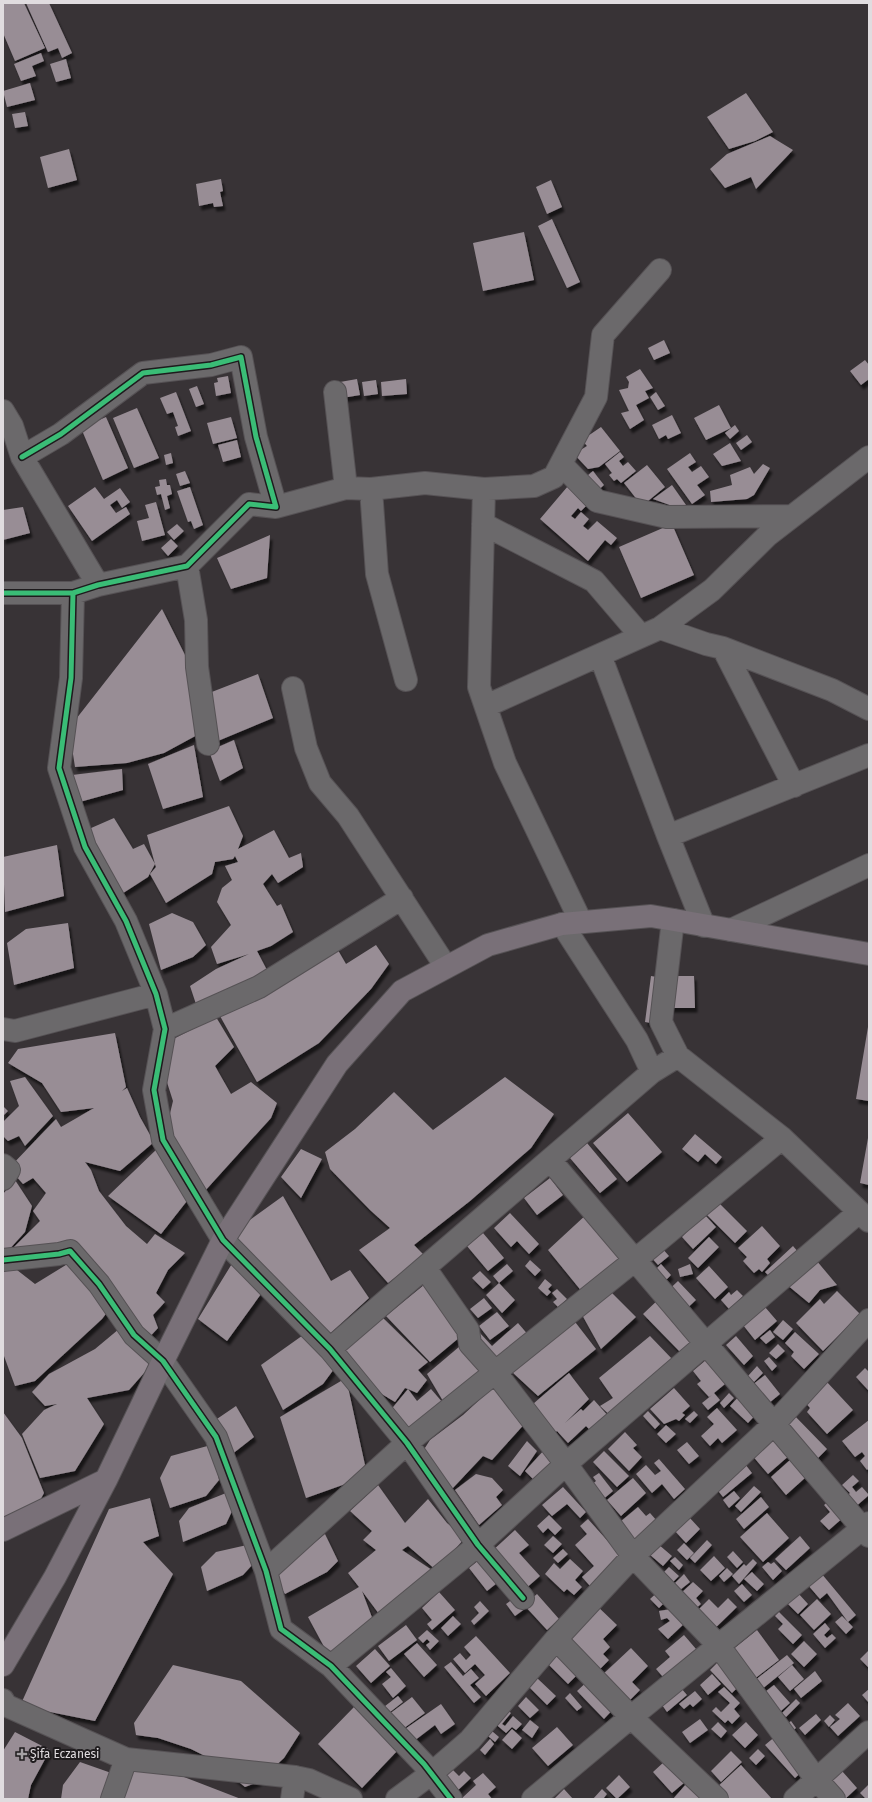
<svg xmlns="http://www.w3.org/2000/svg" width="872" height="1802" viewBox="0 0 872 1802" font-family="'Fira Sans',sans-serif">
<defs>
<filter id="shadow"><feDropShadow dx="2.5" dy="4.5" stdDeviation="1" flood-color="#0009"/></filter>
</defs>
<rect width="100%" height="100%" fill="#383336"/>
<path fill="#988d95" filter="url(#shadow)" d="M3,3h21l21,45 -30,13 -12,-28z
M26,3h23l23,50 -10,5 -4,-10 -10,4z
M41,53l3,8 -12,5 4,10 -15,5 -7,-17z
M66,59l5,19 -15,4 -6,-18z
M30,83l5,17 -28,7 -4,-16z
M746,93l27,39 -18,9 -26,8 -22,-32z
M25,112l3,14 -13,2 -3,-14z
M770,136l23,14 -37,39 -5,-12 -26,11 -15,-19 17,-15z
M69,149l8,31 -29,8 -8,-31z
M221,179l2,12 -3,1 3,14 -9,1 -1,-4 -14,3 -3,-22z
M551,180l11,27 -15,7 -11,-27z
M552,219l28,63 -13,6 -29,-62z
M524,232l10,48 -51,11 -10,-48z
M664,340l6,13 -16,7 -6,-12z
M865,360l4,5v14l-8,6 -11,-14z
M640,369l13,19 -8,3 4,7 -13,7 8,15 -14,9 -9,-16 8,-2 -10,-21 9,-2 1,-6 -3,-5z
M228,376l3,17 -15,3 -2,-13 4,-1 -1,-4z
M357,379l3,16 -18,3 -2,-16z
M406,379l1,15 -25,2 -1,-14z
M376,380l2,14 -14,2 -2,-14z
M197,386l7,18 -8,3 -7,-18z
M176,392l15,39 -13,5 -3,-9 3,-1 -5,-14 -6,2 -7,-16z
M656,392l9,14 -7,4 -8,-13z
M719,405l12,23 -25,12 -12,-22z
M137,408l22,50 -25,10 -21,-50z
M672,415l9,18 -13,6 -2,-4 -7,4 -7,-14z
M106,417l22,51 -25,12 -22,-52z
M231,417l6,21 -24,6 -6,-21z
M735,425l4,6 -9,8 -5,-6z
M601,427l19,24 -21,16 -11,2 -14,-15 13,-8 -5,-6z
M747,435l5,7 -11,8 -5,-7z
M237,440l4,17 -18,5 -5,-17z
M730,443l11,18 -19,5 -9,-12z
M620,452l4,5 -5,4 4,5 5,-4 8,9 -15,12 -4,-4 -3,2 -5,-6 3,-2 -7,-9z
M171,453l2,10 -7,2 -2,-10z
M690,453l6,9 -8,5 4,5 9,-6 8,11 -12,8 8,10 -13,9 -25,-35z
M763,464l7,4 -16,27 -7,4 -36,3 -1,-11 22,-6 -2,-10 20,-8 4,7z
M647,465l18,22 -23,19 -18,-23z
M185,471l5,12 -10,3 -4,-12z
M593,471l11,14 -10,9 -12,-14z
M166,479l1,6h3l2,9 -5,2 3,12 -5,2 -4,-16 -4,1 -2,-8 5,-1 -1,-6z
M672,485l14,20 -8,3 -25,-9z
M568,486l20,18 -7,7 -3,-3 -7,8 4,3 6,-7 8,7 -6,7 5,4 9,-9 20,17 -6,7 -6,-5 -17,21 -48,-42z
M95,487l9,12 16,-11 10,14 -8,6 -5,-8 -7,5 6,8 10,-6 4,7 -38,27 -24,-35z
M190,487l13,38 -9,4 -3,-8 -3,1 -11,-31z
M156,502l9,33 -23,6 -5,-20 12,-3 -4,-13z
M23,507l7,26 -27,7v-30z
M177,524l7,7 -10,9 -7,-8z
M672,524l22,51 -53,23 -22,-51z
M270,535l-3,43 -36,11 -14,-31z
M171,539l7,7 -10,10 -7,-8z
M162,609l25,50 12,75 -35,19 -37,10 -52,4 -6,-39z
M258,674l15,44 -60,25 -9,-48z
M234,740l9,28 -23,13 -11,-30z
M194,745l9,52 -40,12 -15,-45z
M122,769l1,21 -47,13 -4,-28z
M229,806l14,30 -5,13 36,-19 15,28 12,-5 2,14 -25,16 -6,-9 -9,10 14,22 4,-2 12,28 -22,14 -14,5 11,21 -70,38 -8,-24 26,-17 33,-15 -32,10 -6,-17 20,-22 -14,-23 5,-14 10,-8 -7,-14 13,-4 -3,-6 -2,3 -18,3 -3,12 -46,29 -16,-29 6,-7 -1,-3 -7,13 -31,20 -35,-65 32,-14 19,31 11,-5 11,20 -8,-29z
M57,845l7,51 -59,16 -2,-55z
M172,913l21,9 13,23 -13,12 -32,13 -12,-46z
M68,923l6,45 -60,17 -7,-42 19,-14z
M335,945l11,19 30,-19 13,19 -18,25 -52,54 -62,39 -37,-66z
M651,976l12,2 -6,46 -12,-2z
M668,976h26l1,32h-26z
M216,1017l18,30 -19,19 16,28 20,-12 26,21 -6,15 -67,74 -38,-62 7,-29 -17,-53z
M868,1027h1v74l-13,-2z
M115,1033l11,54 -4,4 5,-3 13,29 14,25 -34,29 -35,-9 6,8 8,21 27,35 21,18 8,-10 30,19 -17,17 -12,23 9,9 -12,13 5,13 -16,17 -75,-98 -55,2 28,-28 -7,-10 13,-18 -13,-15 -10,6 -14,-16 47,-49 5,8 33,-19 -33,4 -19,-29 -34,-20 10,-14z
M25,1077l28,39 -28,30 -6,-10 -11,5 -5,-5v-14l16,-16 -9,-25z
M505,1077l49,37 -23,34 -61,53 -56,44 10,10 -36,28 -29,-33 31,-22 -20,-18 -40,-41 -5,-17 30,-23 39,-37 39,38z
M3,1106l5,5 -5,5z
M628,1113l34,39 -35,30 -34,-39z
M695,1134l27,23 -6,7 -11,-10 -7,8 -16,-13z
M868,1138h1v47l-9,-2z
M587,1143l30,36 -17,14 -30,-35z
M158,1148l36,44 -33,42 -53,-38z
M301,1149l21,10 -21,39 -20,-21z
M550,1178l13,17 -26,20 -13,-17z
M15,1180l17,26 -7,26 -19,21h-3v-59z
M283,1196l48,85 19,-11 19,28 -45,41 -95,-94 18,-23z
M719,1203l28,28 -12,12 -28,-28z
M510,1213l29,31 -10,10 -12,-13 -6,6 -17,-19z
M588,1213l37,43 -42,37 -35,-43z
M704,1214l12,13 -23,22 -11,-12z
M762,1226l18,20 -13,13 3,4 -8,9 -3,-3 -5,4 -11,-12 4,-4 -9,-9z
M483,1233l21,25 -16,13 -21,-25z
M709,1237l10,10 -21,21 -10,-10z
M793,1246l6,7 -27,26 -7,-7z
M661,1247l8,9 -11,9 -8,-9z
M74,1260l37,47 -9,12 -67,62 -20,5 -11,-30h-1v-91l5,-2 27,21z
M530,1260l11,10 -6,6 -10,-10z
M816,1260l21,25 -17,5 -11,13 -23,-19z
M233,1262l28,32 -34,47 -29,-22z
M507,1264l6,7 -14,12 -6,-7z
M661,1264l10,11 -6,6 -10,-11z
M690,1264l3,10 -13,3 -2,-8z
M709,1266l19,21 -13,12 -19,-21z
M480,1271l11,11 -8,7 -11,-11z
M545,1279l7,6 -4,4 3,3 -4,4 -9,-8z
M430,1280l36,52 -36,30 -44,-46z
M678,1281l18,19 -13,12 26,19 -28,22 -38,-39z
M499,1283l16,17 -13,13 -16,-18z
M557,1289l10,10 -9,8 -5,-5 4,-3 -5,-6z
M737,1290l6,6 -14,13 -8,-9 8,-8 2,3z
M837,1291l23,23 -37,37 -27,-28 24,-24 4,5z
M611,1292l25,25 -35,32 -20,-36z
M484,1298l8,10 -14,10 -8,-9z
M765,1307l12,14 -22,19 -12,-15z
M497,1312l12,14 -19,14 -11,-14z
M380,1315l48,47 -10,8 9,10 -10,13 -9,-4 9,12 14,-12 12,14 -36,34 -18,-25 19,-23 -3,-1 -10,14 -15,-9 -42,-39z
M572,1318l24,31 -58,47 -27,-25z
M783,1320l10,9 -10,11 -10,-8z
M518,1323l12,14 -35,31 -25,-28 9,-8 13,14z
M119,1329l33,35 -23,26 -42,8 17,26 -29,47 -35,7 -18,-44 22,-24 13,-6 -12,2 -13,-14 17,-18 46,-25z
M770,1330l5,7 -9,7 -6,-6z
M795,1332l24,22 -15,15 -13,-13 3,-4 -9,-9z
M306,1333l28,36 -11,15 -40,26 -22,-45z
M650,1336l24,25 -61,57 -13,-12 13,-8 -14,-20z
M736,1336l17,20 -9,9 -18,-20z
M466,1341l19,28 -39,37 -19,-32z
M778,1344l7,7 -9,8 -7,-6z
M769,1357l8,9 -5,5 -8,-10z
M706,1360l19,24 -11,9 6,7 -12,10 -6,-7 10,-8 -3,2 -12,-13 4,-3 -8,-10z
M757,1366l6,7 -9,9 -6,-6z
M865,1368l4,4 -1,18 -12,-13z
M569,1373l20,26 -24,24 16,-14 2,2 11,-11 15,17 -17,15 -6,-6 -18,17 -11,-12 -5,4 -26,-25z
M765,1375l15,19 -17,14 -16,-19z
M346,1378l19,87 -14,17 -45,16 -26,-81z
M500,1381l28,39 -36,40 -9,-4 -31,33 -29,-38 7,-11 33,-25z
M826,1381l27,29 -26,24 -20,-22 3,-4 -6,-7z
M674,1388l16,18 -8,7 3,2 -6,6 -3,-2 -12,5 -14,-15z
M729,1393l5,5 -10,10 -4,-5z
M741,1394l18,17 -11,12 -18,-17z
M236,1406l18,31 -23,18 -20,-32z
M717,1408l20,22 -15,13 -4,-5 -8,8 -9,-10 13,-12 -7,-7z
M648,1411l12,13 -5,5 -12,-13z
M694,1411l4,4 -8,8 -5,-4z
M3,1412l19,26 22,55 -6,11 -35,16z
M792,1413l35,36 -11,11 -10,-3 6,-6 -17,-17 -16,-8z
M869,1420v48l-2,2 -7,-9 5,-5 -3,-4 -7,5 -13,-16z
M666,1425l10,9 -10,9 -9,-9z
M625,1432l12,13 -4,3 9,9 -13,14 -21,-22z
M775,1434l16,20 -23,20 -17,-20z
M527,1441l10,10 -17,25 -12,-10z
M687,1442l12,14 -10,8 -12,-14z
M211,1445l8,35 -13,16 -36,12 -10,-30 11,-22z
M545,1449l15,13 -21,23 -14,-14z
M604,1451l25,25 -12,11 -24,-25z
M659,1459l26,30 -11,10 -12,-15 -10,9 -16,-19 10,-9 9,10 6,-4 -7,-8z
M790,1460l16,17 -20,18 -15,-18z
M745,1464l7,9 -29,24 -8,-10z
M599,1473l14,18 -12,10 -12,-14 7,-6 -3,-4z
M476,1474l16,4 11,12 -7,7 6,8 -23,20 -24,-35z
M853,1475l6,6 -7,6 4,5 6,-5 7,8 -40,35 -9,-9 10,-9 -6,-7 7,-6 5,7 14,-13 -8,-8z
M633,1478l13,15 -25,23 -14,-16z
M378,1485l27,38 23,-24 19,24 18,15 -29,32 -28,-24 -6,4 30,20 -50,48 -20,-27 11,29 -45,34 -20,-37 51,-30 -11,-14 28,-23 -13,-10 9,-9 -22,-20z
M754,1486l7,6 -20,20 -6,-6z
M563,1487l23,25 -6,6 -13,-14 -15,12 -10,-11z
M734,1491l6,7 -11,10 -6,-8z
M226,1493l7,16 -7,15 -43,18 -4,-21 10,-13z
M761,1497l8,10 -25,22 -8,-10z
M150,1498l9,38 -16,6 30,32 -78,147 -75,-15 89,-197z
M638,1507l8,9 4,-3 7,8 -29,24 -14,-18z
M767,1513l22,25 -26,24 -23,-25z
M549,1515l13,13 -7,7 -7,-7 -5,5 -6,-7z
M689,1517l11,12 -14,14 -11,-12z
M588,1519l34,38 -32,29 -8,-9 12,-11 -19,-21 12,-11 -7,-8z
M515,1530l14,15 -10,8 21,23 -16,14 -33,-38z
M325,1534l13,27 -11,11 -42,22 -11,-18z
M553,1536l9,8 -9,9 -9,-8z
M800,1536l10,12 -24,22 -11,-11z
M707,1540l5,5 -17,18 -5,-5z
M684,1543l10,10 -7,7 -10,-10z
M658,1544l14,12 -9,10 -14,-12z
M247,1545l6,19 -10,11 -36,16 -6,-24 15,-15z
M563,1549l5,5 -10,9 -5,-5z
M733,1551l10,11 -6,6 -10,-11z
M714,1556l11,12 -14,13 -11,-11z
M675,1557l8,8 -4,5 -9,-9z
M570,1559l13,12 -8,9 7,7 -8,8 -7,-6 -3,3 -19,-18 9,-11 6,6z
M753,1559l4,4 -18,21 -7,-8 12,-12 2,2z
M479,1560l18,23 -10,8 -18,-23z
M768,1562l3,2 3,-2 8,9 -9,9 -11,-13z
M669,1567l10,9 -6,6 -9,-10z
M727,1568l6,6 -9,8 -5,-6z
M752,1572l12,12 -7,7 -13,-12z
M821,1573l35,42 -8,7 -21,-29 -7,6 -13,-15z
M684,1574l6,8 -10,8 -5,-7z
M693,1582l10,9 -7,7 5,6 -7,6 -15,-15z
M742,1584l10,11 -8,7 -10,-11z
M661,1589l8,9 -10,10 -9,-9z
M439,1592l16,18 -23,20 -5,-6 5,-4 -10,-12z
M797,1592l11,12 -10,10 -12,-12z
M537,1594l22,25 -12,11 -23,-25z
M517,1596l9,12 -11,8 -9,-12z
M728,1598l9,9 -28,27 -14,-21 14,-14 9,9z
M817,1599l14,15 -17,16 -14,-15z
M480,1601l9,10 -15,14 -3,-4 8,-8 -5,-6z
M595,1604l22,21 -14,14 7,8 -7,7 6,6 -10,10 -35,-34z
M671,1609l16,12 -19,18 -10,-10 12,-8 -3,-3 -6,2 -2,-9z
M779,1612l23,23 -9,9 -15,-15 5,-5 -8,-8z
M453,1616l8,8 -13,12 -7,-8z
M842,1616l11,11 -7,7 -11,-12z
M825,1623l5,6 -6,6 3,3 5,-4 4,4 -11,10 -12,-14z
M406,1625l11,15 -28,21 -11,-15z
M427,1630l12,11 -9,9 -4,-5 4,-3 -3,-3 -4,4 -5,-5z
M757,1630l22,30 -26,20 -22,-29z
M684,1635l12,14 -33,28 -7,-8 14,-12 -5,-6z
M476,1636l34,37 -24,23 -11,-12 10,-9 -10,-11 -10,9 -12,-14 7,-6 6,7 5,-5 -7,-8z
M804,1641l13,13 -13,13 -13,-13z
M417,1643l20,22 -13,12 -20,-23z
M631,1648l17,18 -16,16 8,8 -15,15 -26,-27z
M375,1649l15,17 -19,17 -15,-17z
M869,1650v18l-9,-9z
M557,1654l20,21 -9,9 -21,-21z
M787,1655l7,8 -38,31 -7,-9z
M722,1658l22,23 -12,12 -22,-23z
M451,1662l12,14 8,-7 8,9 -9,7 11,12 -7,6 -30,-36z
M173,1665l68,16 59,52 -16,25 -26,24 -13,5 -34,-28 -20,-10 -33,-11 -22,-3 -2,-12z
M792,1665l12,14 -14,12 -12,-14z
M391,1668l15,18 -13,12 -11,-14 9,-7 -5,-5z
M815,1671l7,10 -21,17 -7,-9z
M712,1674l9,10 -13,11 -8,-10z
M537,1678l19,18 -9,9 -19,-19z
M591,1678l26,27 -13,14 -27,-28z
M774,1685l16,18 -17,15 -8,-26z
M724,1687l16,16 -6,6 6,7 -8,8 -4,-4 -3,3 -13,-12 4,-4 5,5 9,-9 -12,-11z
M681,1688l6,7 -20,17 -5,-7z
M869,1689v14l-7,-8z
M695,1691l7,8 -9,8 -3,-3 -6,5 -5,-5z
M570,1693l12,14 -5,4 -12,-13z
M398,1696l5,6 -18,14 -5,-6z
M412,1697l13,16 -25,18 -12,-16z
M526,1697l13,13 -9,8 -12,-12z
M796,1699l4,4 -14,14 -4,-4z
M848,1703l12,13 -22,20 -8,-9 10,-8 -5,-4z
M441,1704l14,20 -14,10 -6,-9 -21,16 -9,-12z
M354,1707l44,43 -36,38 -44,-44z
M504,1707l7,6 -9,11 3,2 8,-10 9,8 -6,6 -4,-3 -6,6 -14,-12z
M816,1714l5,6 -16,15 -6,-7z
M830,1715l5,5 -6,7 -5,-6z
M700,1719l8,11 -18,13 -8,-11z
M530,1720l9,7 -7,11 -10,-8z
M791,1721l5,7 -7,6 -6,-6z
M718,1722l9,9 -6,7 -10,-9z
M746,1722l12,13 -13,13 -13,-13z
M486,1726l13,11 -4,5 -13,-11z
M557,1727l16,18 -25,21 -16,-18z
M512,1729l10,9 -10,11 -10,-9z
M15,1732l35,18 -19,35 -3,14h-25v-48z
M777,1735l29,33 -11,10 -30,-33z
M490,1739l4,5 -9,11 -5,-5z
M758,1749l7,7 -9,9 -7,-7z
M731,1751l11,11 -21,20 -10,-11z
M665,1761l20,21 -13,11 -19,-21z
M80,1762l37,13 -11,24h-45l2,-14z
M447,1764l12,12 5,-5 7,7 -15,14 -19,-19z
M741,1765l31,34h-50l-8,-9z
M130,1769l54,8 57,22h-118z
M842,1771l15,17 -12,11h-10l-11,-13z
M483,1773l13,14 -8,7 4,5h-31l15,-14 -3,-4z
M619,1775l11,12 -13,12 -11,-11z
M687,1783l15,13 -3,3h-26z
M869,1784v15h-3l-6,-6z
M564,1789l9,10h-19z
M602,1789l5,5 -4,5h-10z"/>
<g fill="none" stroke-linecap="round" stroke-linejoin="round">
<defs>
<path id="minor" d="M335,392l11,96
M3,411l9,15 10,31 76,128
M562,465l35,36 70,16 125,-1
M371,489l6,85 29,106
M484,489l50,-3 20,-9 42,-80 7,-62 57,-65
M276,507l70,-19 25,1 54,-6 59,6 -5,198 26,76 76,159
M483,524l111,57 47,55
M187,566l9,54 1,47 11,77
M3,593h70l25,-8 89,-19 62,-62 27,3 -20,-70 -15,-80 -30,8 -68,8 -82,61 -39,23
M73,593l-2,85 -12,90 26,79 41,74 30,73 9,35 -11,61 9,50 60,100 107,109 77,94 71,102 45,53
M660,628l46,16 17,4 109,42 37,19
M723,648l71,138
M600,655l68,181 36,90
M293,688l13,60 14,35 28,33 98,151
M486,706l174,-78 52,-38 56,-55 101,-78
M668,836l201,-81
M673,920l-12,102 17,34 104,82 87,83
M562,924l75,116 15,32
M731,930l138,-65
M3,1029l12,2 141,-37
M165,1029l94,-42 143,-89
M550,1160l319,376
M3,1165l6,5 -6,9
M3,1260l56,-6 11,-3 29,33 35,51 29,26 53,76 50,134 15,58 50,37 93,98 27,35
M425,1268l43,62 2,14 26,29 70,91 67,92 86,90 97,133 18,20
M330,1349l322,-277 26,-16
M266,1571l141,-128 228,-183 147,-122
M556,1639l75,78 86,82
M331,1666l147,-121 88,-81 293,-252
M3,1700l2,5 121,54 169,18 14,3 42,19
M112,1799l14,-40
M292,1799l3,-22
M397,1799l35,-26 38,-33 86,-101 77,-83 141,-132 95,-104
M533,1799l98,-82 238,-194
M795,1799l74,-67"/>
<path id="major" d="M3,1530l103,-50
M3,1665l52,-88 51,-97 57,-119 60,-121 114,-176 65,-73 86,-46 74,-21 89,-8 218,38"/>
</defs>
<use href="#minor" stroke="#565255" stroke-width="24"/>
<use href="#major" stroke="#565255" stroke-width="24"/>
<use href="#minor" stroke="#6b696b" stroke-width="22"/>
<use href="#major" stroke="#797078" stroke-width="22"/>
<defs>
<path id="cycleway" d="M3,593h70l25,-8 89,-19 62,-62 27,3 -20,-70 -15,-80 -30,8 -68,8 -82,61 -39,23
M73,593l-2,85 -12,90 26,79 41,74 30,73 9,35 -11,61 9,50 60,100 107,109 77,94 71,102 45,53
M3,1260l56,-6 11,-3 29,33 35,51 29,26 53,76 50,134 15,58 50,37 93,98 27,35"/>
</defs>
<use href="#cycleway" stroke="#1e1b1d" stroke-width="8"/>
<use href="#cycleway" stroke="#3abd76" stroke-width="5"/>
</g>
<path fill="#a5a1a4" stroke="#1e1b1d" stroke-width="1.5" d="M20 1748h4v4h4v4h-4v4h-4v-4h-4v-4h4z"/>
<g text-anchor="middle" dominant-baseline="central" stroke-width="4" stroke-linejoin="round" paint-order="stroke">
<g font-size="12" fill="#e0dcdf" stroke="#1e1b1d" text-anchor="start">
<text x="30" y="1754">Şifa Eczanesi</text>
</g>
</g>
<rect width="872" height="1802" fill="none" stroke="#e0dcdf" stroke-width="8"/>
</svg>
